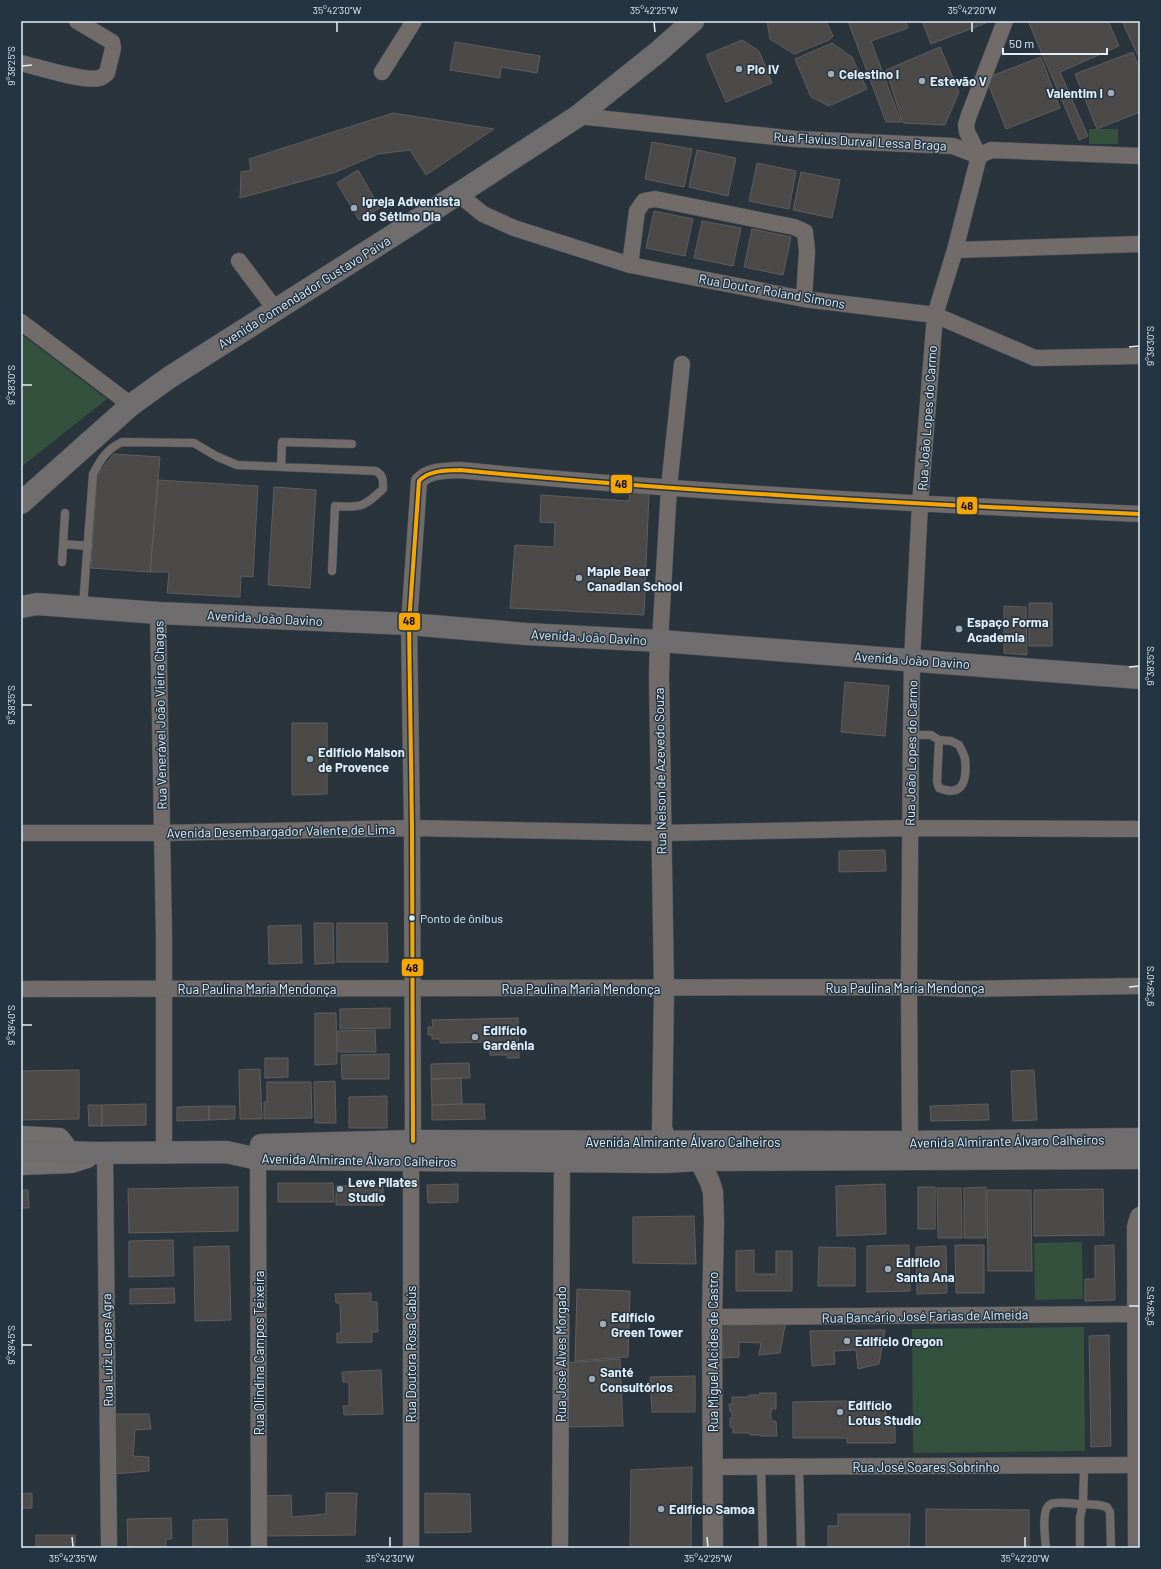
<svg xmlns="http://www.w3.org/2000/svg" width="1161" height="1569" viewBox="0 0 1161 1569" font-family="Barlow,sans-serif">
<rect width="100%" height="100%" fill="#2a343c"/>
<path fill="#34513d" d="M1089,129h29v15h-29z
M21,334l86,65 -86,68z
M1082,1242l1,57 -48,1 -1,-57z
M1084,1327l1,124 -172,2 -1,-124z"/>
<path fill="#4c4a48" stroke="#5e5e5f" d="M767,21h59l7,15 -4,4 -35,14 -24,-15z
M848,21h58l2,7 -37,13 30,81h-15z
M922,21h62l2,2 -55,21z
M1028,21h80l11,25 -59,26 28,64 -9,4z
M1122,21h18v39z
M742,40l17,11 13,32 -46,19 -20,-47z
M455,42l85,14 -3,17 -36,-6 -1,11 -50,-8z
M832,43l20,14 15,32 -38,17 -18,-9 -16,-38z
M940,47l19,45 -14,33 -42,-2 -17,-53z
M1133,52l7,19v41l-43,17 -22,-55z
M1041,57l19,51 -54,21 -20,-51z
M393,113l101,16 -68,46 -16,-25 -32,4 -42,18 -96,26 1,-26 10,-2 -2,-11z
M652,142l40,7 -8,38 -39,-8z
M697,150l39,8 -8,38 -39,-9z
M757,163l39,8 -7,38 -40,-8z
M358,170l22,38 -21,12 -22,-37z
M801,172l39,8 -8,38 -39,-8z
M654,211l39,8 -8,37 -39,-8z
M702,221l39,7 -8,38 -39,-8z
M752,229l39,8 -8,38 -39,-8z
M114,454l46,3 -10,115 -59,-4 6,-93z
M158,480l100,6 -5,91 -12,-1 -1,21 -73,-4 2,-21h-19z
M274,487l42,3 -6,98 -42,-3z
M630,492l19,1 -5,122 -134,-7 5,-63 39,2 1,-24 -15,-1 1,-27 88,6z
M1029,603h23v43h-23z
M1004,606l22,1 1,48 -23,-2z
M845,682l44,4 -4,50 -44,-4z
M292,723h35v71l-35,1z
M885,850l1,21 -47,1v-21z
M314,923h19l1,40 -19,1z
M337,923h50l1,39h-51z
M301,925l1,38 -33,1 -1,-38z
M390,1008v20l-50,1v-20z
M315,1013h21l1,51 -22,1z
M518,1018l1,40h-12v-3h-17v-13l-50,1v-4h-8v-4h-4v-8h5l-1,-7z
M375,1030l1,22h-38v-21z
M389,1054v25h-47l-1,-24z
M265,1058h23v19l-23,1z
M469,1063l1,15 -39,1v-15z
M260,1069l2,50h-22l-1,-49z
M79,1070v49l-58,1v-49z
M1034,1070l3,50 -24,1 -2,-50z
M461,1078l1,26 -30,1 -1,-26z
M335,1081l1,42h-21l-1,-41z
M267,1082h44l1,36 -48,1v-17h3z
M387,1096v32h-38v-31z
M146,1104v21l-44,1v-21z
M462,1104h22l1,15 -53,1v-15z
M988,1104l1,16 -58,1 -1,-15z
M88,1105h14v21h-13z
M209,1106v14l-32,1v-14z
M209,1106h26v13l-26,1z
M278,1183h55l1,19h-56z
M458,1184v18l-30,1 -1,-18z
M885,1184l1,50 -49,2 -1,-50z
M383,1185v20h-47v-19z
M238,1187v44l-109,2 -1,-44z
M918,1187h17v42h-17z
M986,1187v51h-22v-50z
M937,1188h24l1,50h-24z
M1103,1189l1,46 -70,1v-46z
M21,1190h7l1,18h-8z
M987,1190h44l1,81h-44z
M694,1216l2,48 -63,-1v-46z
M173,1240l1,36 -45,1v-36z
M909,1245l1,46 -43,1v-46z
M955,1245h29v48h-28z
M1114,1245l1,55 -30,1v-22h10v-33z
M229,1246l2,74 -36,1 -1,-74z
M946,1246l1,47 -30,1 -1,-47z
M819,1247l36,1v38h-37z
M754,1250v24h22v-23h16v40h-56v-40z
M174,1288l1,15 -45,1v-15z
M577,1289l53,2 -2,66 -53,4z
M371,1293v9h6l1,30h-6v10l-35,1v-10h4l-1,-30h-4l-1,-9z
M786,1320l-6,33 -21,2 2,-12 -22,-1v15l-16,1 -1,-33z
M885,1330l-6,34 -21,5 -2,-19 -22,1 1,13 -23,2 -2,-35z
M1109,1335l2,111 -20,1 -2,-111z
M620,1359l3,67 -62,1 3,-64z
M381,1370l2,44 -39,1 -1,-9h6v-24h-6l-1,-10z
M695,1376v36h-43l-2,-35z
M759,1393h17v16h-5v12h5l1,15h-16l-1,-1h-10v-2h-17v-6h-3v-9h2v-6h-2l-1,-8h3v-7h17v-2h11z
M842,1401h44v21h9v21h-48v-5h-54v-36z
M112,1414h37l2,15 -16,1 -2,26 16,1v14l-35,3z
M692,1467l-1,81h-61l1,-78z
M32,1493v15h-11v-14z
M326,1493h31l-2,42 -92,1 -1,-40 29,-1 1,22 34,-3z
M425,1493l45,1 1,38 -46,1z
M926,1509l103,1v38h-103z
M838,1514h72l-1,34h-81v-22h10z
M171,1518l1,21h-6v9h-38l-1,-29z
M227,1519l1,29h-35v-28z
M36,1535h39v13h-39z"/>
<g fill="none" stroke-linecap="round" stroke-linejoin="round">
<defs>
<path id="service" d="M281,466l1,-24 70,2
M63,544l25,2
M62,562l3,-49
M83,606l10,-132c8,-15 14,-25 29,-32l72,1 22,13 21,9 139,6c8,5 7,10 7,18 -19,18 -22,19 -48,17l-3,65
M911,735h20l8,5 -2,42 2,6c25,10 28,-9 26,-29 -1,-5 -4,-10 -6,-14l-8,-4 -12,-1
M761,1467l2,81
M799,1467l2,81
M1046,1548c-1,-10 -5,-41 5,-44 7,-3 24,0 32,0l1,-38
M1080,1548v-30l3,-14 16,1 8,2 3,5 1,36"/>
<path id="minor" d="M21,63c17,4 63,19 78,15 4,-1 6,-3 8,-5l6,-25 -1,-6 -35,-21
M382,72l32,-51
M578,116l218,23 157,7 26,10 12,-6 149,6
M458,194l25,20 31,14 116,37 174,34 131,16 100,43 105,-2
M955,250l185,-6
M239,261l36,48
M630,265l7,-54 7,-10 11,-2 139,28 11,5 2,19 -3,48
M21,322l110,83
M158,613l6,324v216
M660,641l9,-154 13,-123
M21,833h140l251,-5 250,5 248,-5 230,1
M21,989l888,-2 54,2 177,-3
M413,1141l-1,-313 -3,-204 10,-143c10,-11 26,-10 41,-11 226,22 453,34 680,44
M910,1142l-1,-155 2,-252 1,-75 8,-156 15,-189 20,-65 24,-94 -12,-24 -1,-7 3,-10 36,-94
M105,1153l4,395
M258,1159l1,389
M411,1161v387
M712,1317l426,-3
M713,1467l425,-2
M560,1548l2,-387"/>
<path id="tertiary" d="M660,641l-1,36 5,312 -2,139 5,14 32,18 11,22 3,10 1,29 -2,96 1,231
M1138,1548l-1,-321 3,-10"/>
<path id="secondary" d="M21,1137l38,2 11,14
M21,1164l50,-2 16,-5"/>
<path id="primary" d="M21,503l110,-98 39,-28 288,-183 120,-78 80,-64 35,-31
M21,607l16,-3 121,9 251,11 117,10 134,7 480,37
M261,1145l152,-4 497,1 230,-3
M21,1151l76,2 129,-1 32,7 406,3 35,-2 441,-2"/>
</defs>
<use href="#service" stroke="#495258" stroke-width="9"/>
<use href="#minor" stroke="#495258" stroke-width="17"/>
<use href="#tertiary" stroke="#495258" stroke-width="21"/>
<use href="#secondary" stroke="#495258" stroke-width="23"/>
<use href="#primary" stroke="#495258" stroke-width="23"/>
<use href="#service" stroke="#716c6a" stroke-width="8"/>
<use href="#minor" stroke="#716c6a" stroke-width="16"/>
<use href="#tertiary" stroke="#716c6a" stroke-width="20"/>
<use href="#secondary" stroke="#71706e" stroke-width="22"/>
<use href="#primary" stroke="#6f6d6d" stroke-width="22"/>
<defs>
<path id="bus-1" d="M413,1141l-1,-313 -3,-204 10,-143c10,-11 26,-10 41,-11 226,22 453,34 680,44"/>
</defs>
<use href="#bus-1" stroke="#233543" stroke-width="7"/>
<use href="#bus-1" stroke="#f7a600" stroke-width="4"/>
</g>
<path fill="none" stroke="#e2edf6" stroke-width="1.5" d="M337,22v10M654,22l1,10M972,22v10M22,66l10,-1M1129,347l10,-1M22,385h10M1129,667l10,-1M22,705h10M1129,987l10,-1M22,1025h10M1129,1306h10M22,1345h10M72,1537l1,10M390,1537v10M707,1537l1,10M1025,1537v10"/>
<g fill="#a2acb5" stroke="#233543" stroke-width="1.5">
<circle cx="739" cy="69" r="4"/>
<circle cx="831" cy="74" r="4"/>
<circle cx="922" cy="81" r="4"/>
<circle cx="1111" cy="93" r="4"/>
<circle cx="354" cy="208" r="4"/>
<circle cx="579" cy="578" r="4"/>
<circle cx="959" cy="629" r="4"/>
<circle cx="310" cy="759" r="4"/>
<circle cx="475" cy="1037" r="4"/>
<circle cx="340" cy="1189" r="4"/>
<circle cx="888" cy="1269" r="4"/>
<circle cx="603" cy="1324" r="4"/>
<circle cx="847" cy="1341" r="4"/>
<circle cx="592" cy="1379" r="4"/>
<circle cx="840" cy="1412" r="4"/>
<circle cx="661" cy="1509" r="4"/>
</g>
<circle fill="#e2edf6" stroke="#233543" stroke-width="1.5" cx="412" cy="918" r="3.5"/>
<g text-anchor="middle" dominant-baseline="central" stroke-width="3" stroke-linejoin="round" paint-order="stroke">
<g font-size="12" fill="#e2edf6" stroke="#233543" text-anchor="start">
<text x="420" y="918">Ponto de ônibus</text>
</g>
<g font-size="13" font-weight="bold" fill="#e2edf6" stroke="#233543" text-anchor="start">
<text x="747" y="69">Pio IV</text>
<text x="839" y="74">Celestino I</text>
<text x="930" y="81">Estevão V</text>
<text x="1103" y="93" text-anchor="end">Valentim I</text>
<text x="362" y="201">Igreja Adventista<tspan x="362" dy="15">do Sétimo Dia</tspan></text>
<text x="587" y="571">Maple Bear<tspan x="587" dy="15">Canadian School</tspan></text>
<text x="967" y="622">Espaço Forma<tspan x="967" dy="15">Academia</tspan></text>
<text x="318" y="752">Edifício Maison<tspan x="318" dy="15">de Provence</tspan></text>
<text x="483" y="1030">Edifício<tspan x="483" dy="15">Gardênia</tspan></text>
<text x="348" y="1182">Leve Pilates<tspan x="348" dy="15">Studio</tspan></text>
<text x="896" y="1262">Edificio<tspan x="896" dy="15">Santa Ana</tspan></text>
<text x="611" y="1317">Edifício<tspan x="611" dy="15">Green Tower</tspan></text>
<text x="855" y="1341">Edifício Oregon</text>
<text x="600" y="1372">Santé<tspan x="600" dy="15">Consultórios</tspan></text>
<text x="848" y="1405">Edifício<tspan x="848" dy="15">Lotus Studio</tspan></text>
<text x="669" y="1509">Edifício Samoa</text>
</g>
<g font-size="13" fill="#e2edf6" stroke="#233543">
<text transform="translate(860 141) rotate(3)">Rua Flavius Durval Lessa Braga</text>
<text transform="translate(772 291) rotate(10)">Rua Doutor Roland Simons</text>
<text transform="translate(304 292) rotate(-32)">Avenida Comendador Gustavo Paiva</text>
<text transform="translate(927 418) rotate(-86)">Rua João Lopes do Carmo</text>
<text transform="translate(265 618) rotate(3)">Avenida João Davino</text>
<text transform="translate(589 637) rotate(3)">Avenida João Davino</text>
<text transform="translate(912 660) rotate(4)">Avenida João Davino</text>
<text transform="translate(160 715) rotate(-91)">Rua Venerável João Vieira Chagas</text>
<text transform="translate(911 753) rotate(-89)">Rua João Lopes do Carmo</text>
<text transform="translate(660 771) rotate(-91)">Rua Nelson de Azevedo Souza</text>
<text transform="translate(281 831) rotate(-1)">Avenida Desembargador Valente de Lima</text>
<text x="905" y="988">Rua Paulina Maria Mendonça</text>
<text x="257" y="989">Rua Paulina Maria Mendonça</text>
<text x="581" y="989">Rua Paulina Maria Mendonça</text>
<text transform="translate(1007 1141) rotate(-1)">Avenida Almirante Álvaro Calheiros</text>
<text x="683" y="1142">Avenida Almirante Álvaro Calheiros</text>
<text transform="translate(359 1160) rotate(1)">Avenida Almirante Álvaro Calheiros</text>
<text transform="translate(925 1316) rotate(-1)">Rua Bancário José Farias de Almeida</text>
<text transform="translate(107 1350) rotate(-91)">Rua Luiz Lopes Agra</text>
<text transform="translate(713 1352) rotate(-90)">Rua Miguel Alcides de Castro</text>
<text transform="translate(259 1353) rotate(-90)">Rua Olindina Campos Teixeira</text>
<text transform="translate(411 1354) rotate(-90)">Rua Doutora Rosa Cabús</text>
<text transform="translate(561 1354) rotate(-90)">Rua José Alves Morgado</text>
<text x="926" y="1467">Rua José Soares Sobrinho</text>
</g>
</g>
<g stroke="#233543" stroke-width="1.5">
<rect x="610" y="474" width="23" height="20" rx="4" fill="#f7a600"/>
<rect x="956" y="496" width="22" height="19" rx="4" fill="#f7a600"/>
<rect x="398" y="612" width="23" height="19" rx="4" fill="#f7a600"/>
<rect x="401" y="958" width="23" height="19" rx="4" fill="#f7a600"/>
</g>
<g font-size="11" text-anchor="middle" font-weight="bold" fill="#111">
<text x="621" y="488">48</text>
<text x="967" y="510">48</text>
<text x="409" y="625">48</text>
<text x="412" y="972">48</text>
</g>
<rect width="1161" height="1569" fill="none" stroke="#233543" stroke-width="44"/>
<path d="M1003 48v6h104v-6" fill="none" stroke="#e2edf6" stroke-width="2"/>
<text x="1009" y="48" font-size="12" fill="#e2edf6" stroke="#233543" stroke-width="3" paint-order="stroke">50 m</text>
<rect x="22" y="22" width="1117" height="1525" fill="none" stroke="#e2edf6" stroke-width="1.5"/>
<g font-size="10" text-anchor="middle" fill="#e2edf6">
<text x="337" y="14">35°42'30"W</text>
<text x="654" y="14">35°42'25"W</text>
<text x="972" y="14">35°42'20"W</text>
<text transform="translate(11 66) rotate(-90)" y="4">9°38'25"S</text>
<text transform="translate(1150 346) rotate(-90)" y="4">9°38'30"S</text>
<text transform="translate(11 385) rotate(-90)" y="4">9°38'30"S</text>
<text transform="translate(1150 666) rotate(-90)" y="4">9°38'35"S</text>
<text transform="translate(11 705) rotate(-90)" y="4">9°38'35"S</text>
<text transform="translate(1150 986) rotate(-90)" y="4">9°38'40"S</text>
<text transform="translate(11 1025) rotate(-90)" y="4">9°38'40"S</text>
<text transform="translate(1150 1306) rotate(-90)" y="4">9°38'45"S</text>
<text transform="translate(11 1345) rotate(-90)" y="4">9°38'45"S</text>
<text x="73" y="1562">35°42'35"W</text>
<text x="390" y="1562">35°42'30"W</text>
<text x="708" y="1562">35°42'25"W</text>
<text x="1025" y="1562">35°42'20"W</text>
</g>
</svg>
